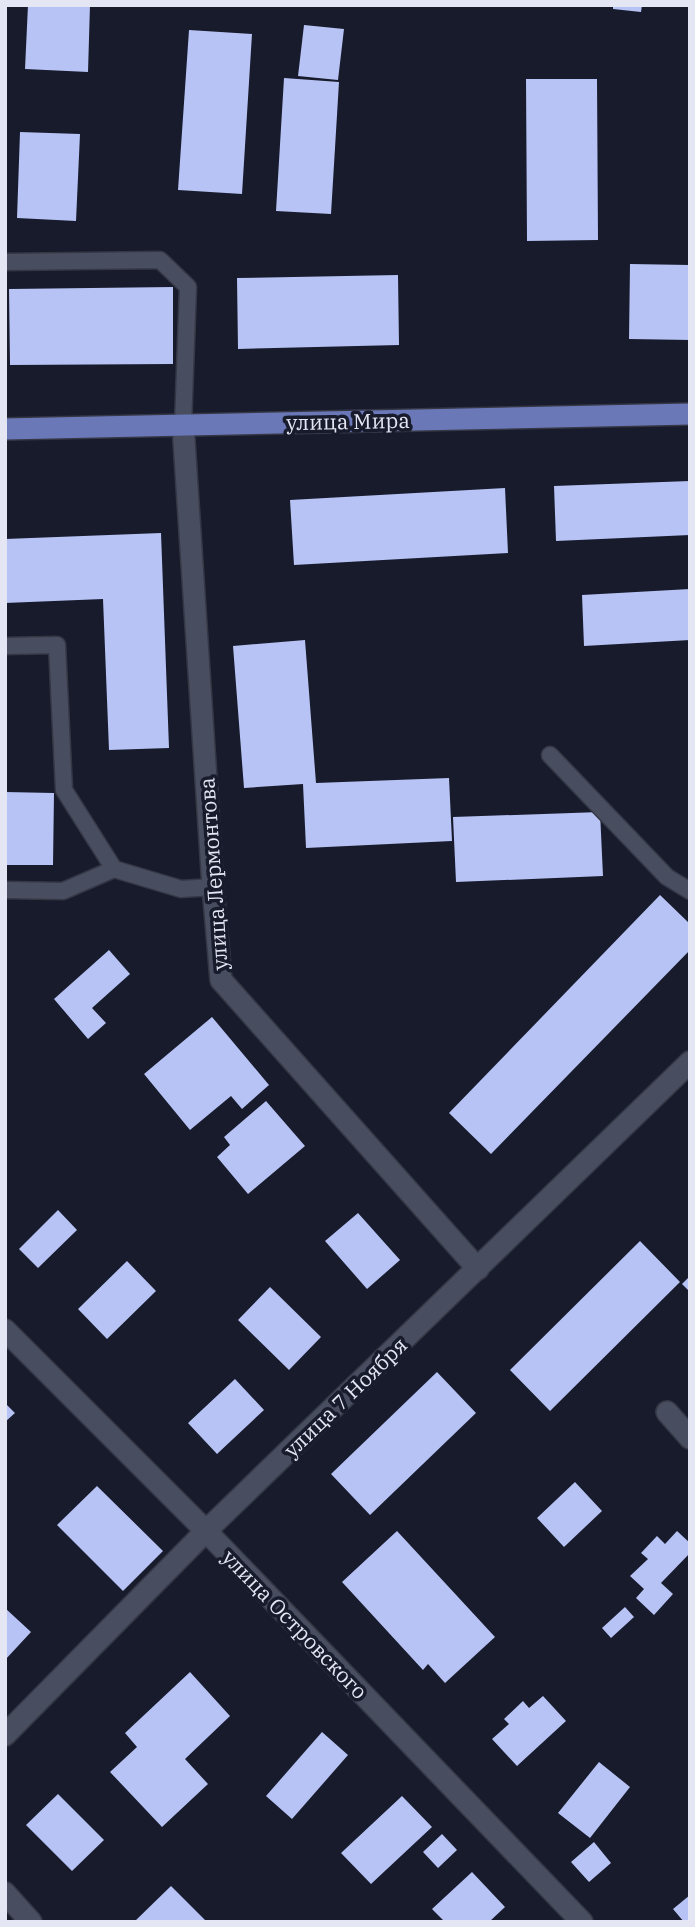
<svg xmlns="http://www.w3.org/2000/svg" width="695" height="1927" viewBox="0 0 695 1927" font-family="'IBM Plex Serif',serif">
<rect width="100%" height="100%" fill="#171b2c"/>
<path fill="#b7c3f4" d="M28,5h62l-2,67 -63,-3z
M613,5h29l-1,7 -28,-3z
M304,25l40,4 -6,51 -40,-4z
M189,30l63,4 -10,160 -64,-4z
M284,78l55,4 -8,132 -55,-3z
M526,79h71l1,161 -71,1z
M20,132l60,2 -4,87 -59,-3z
M630,264l60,1v75l-61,-1z
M398,275l1,70 -161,4 -1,-71z
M173,287v77l-163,1 -1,-76z
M690,481v54l-134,6 -2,-55z
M505,488l3,65 -214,12 -4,-65z
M161,533l8,215 -60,2 -6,-151 -98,4v-64z
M690,589v51l-106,6 -2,-51z
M305,640l11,143 133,-5 3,63 -146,7 -3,-64 -59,4 -11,-142z
M5,792l49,1 -1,72h-48z
M600,812l3,64 -147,6 -3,-65z
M660,895l30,29v26l-199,204 -42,-41z
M109,950l21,24 -38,34 14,15 -18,16 -34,-40z
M212,1017l57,68 -27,24 -11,-13 -41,34 -46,-56z
M266,1101l39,45 -57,48 -31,-37 13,-12 -6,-8z
M58,1210l19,20 -39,38 -19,-19z
M358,1213l42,47 -33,29 -42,-48z
M640,1241l40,41 -130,129 -40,-41z
M127,1261l29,30 -49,48 -29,-30z
M690,1276v16l-8,-8z
M270,1287l51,50 -32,33 -51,-50z
M437,1372l39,41 -106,102 -39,-41z
M235,1379l29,31 -47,44 -29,-31z
M5,1403l10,10 -10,9z
M575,1482l27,29 -38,36 -27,-29z
M97,1486l66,65 -40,40 -66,-66z
M397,1531l98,106 -50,46 -17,-19 -5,6 -81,-88z
M677,1531l13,12v10l-29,30 12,11 -19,21 -18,-17 8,-9 -14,-13 18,-17 -7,-6 16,-17 8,8z
M625,1607l9,10 -23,21 -9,-10z
M5,1608l26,24 -26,28z
M190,1672l40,44 -45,43 23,25 -46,43 -52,-55 27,-25 -12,-14z
M543,1696l23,25 -49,45 -25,-27 17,-15 -5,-5 19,-18 6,7z
M322,1732l26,23 -56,64 -26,-23z
M599,1762l31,25 -40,51 -32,-25z
M58,1794l46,46 -32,31 -46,-46z
M402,1796l30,31 -61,57 -30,-31z
M442,1834l15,16 -19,18 -15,-16z
M594,1842l17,21 -22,19 -18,-20z
M472,1872l33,35 -16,15h-44l-13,-13z
M171,1886l36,36h-73z
M690,1895v27h-6l-11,-13z"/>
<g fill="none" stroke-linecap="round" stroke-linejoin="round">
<defs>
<path id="service" d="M5,262l155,-2 28,27 -5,138
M5,646l52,-1 7,145 50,79
M550,755l117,122 23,14
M5,890l58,1 51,-22 67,20 32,-2"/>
<path id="minor" d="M183,425l30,462 8,93 257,289
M5,1330l201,201 376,391
M667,1412l23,26
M5,1735l201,-204 484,-469
M5,1893l26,29"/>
<path id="primary" d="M5,429l685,-15"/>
</defs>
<use href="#service" stroke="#353745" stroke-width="19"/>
<use href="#minor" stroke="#353745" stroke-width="24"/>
<use href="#primary" stroke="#353745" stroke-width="24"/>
<use href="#service" stroke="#484d60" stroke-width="16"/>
<use href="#minor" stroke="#484d60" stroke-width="21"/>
<use href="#primary" stroke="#6b78b8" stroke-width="21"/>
</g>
<g text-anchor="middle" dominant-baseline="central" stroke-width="7" stroke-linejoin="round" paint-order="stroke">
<g font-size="21" fill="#e4e7f3" stroke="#171b2c">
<text transform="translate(348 421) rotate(-1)">улица Мира</text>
<text transform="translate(213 874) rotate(-94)">улица Лермонтова</text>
<text transform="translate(345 1397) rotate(-44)">улица 7 Ноября</text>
<text transform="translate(295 1624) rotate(46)">улица Островского</text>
</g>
</g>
<rect width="695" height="1927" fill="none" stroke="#e4e7f3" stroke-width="14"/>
</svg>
